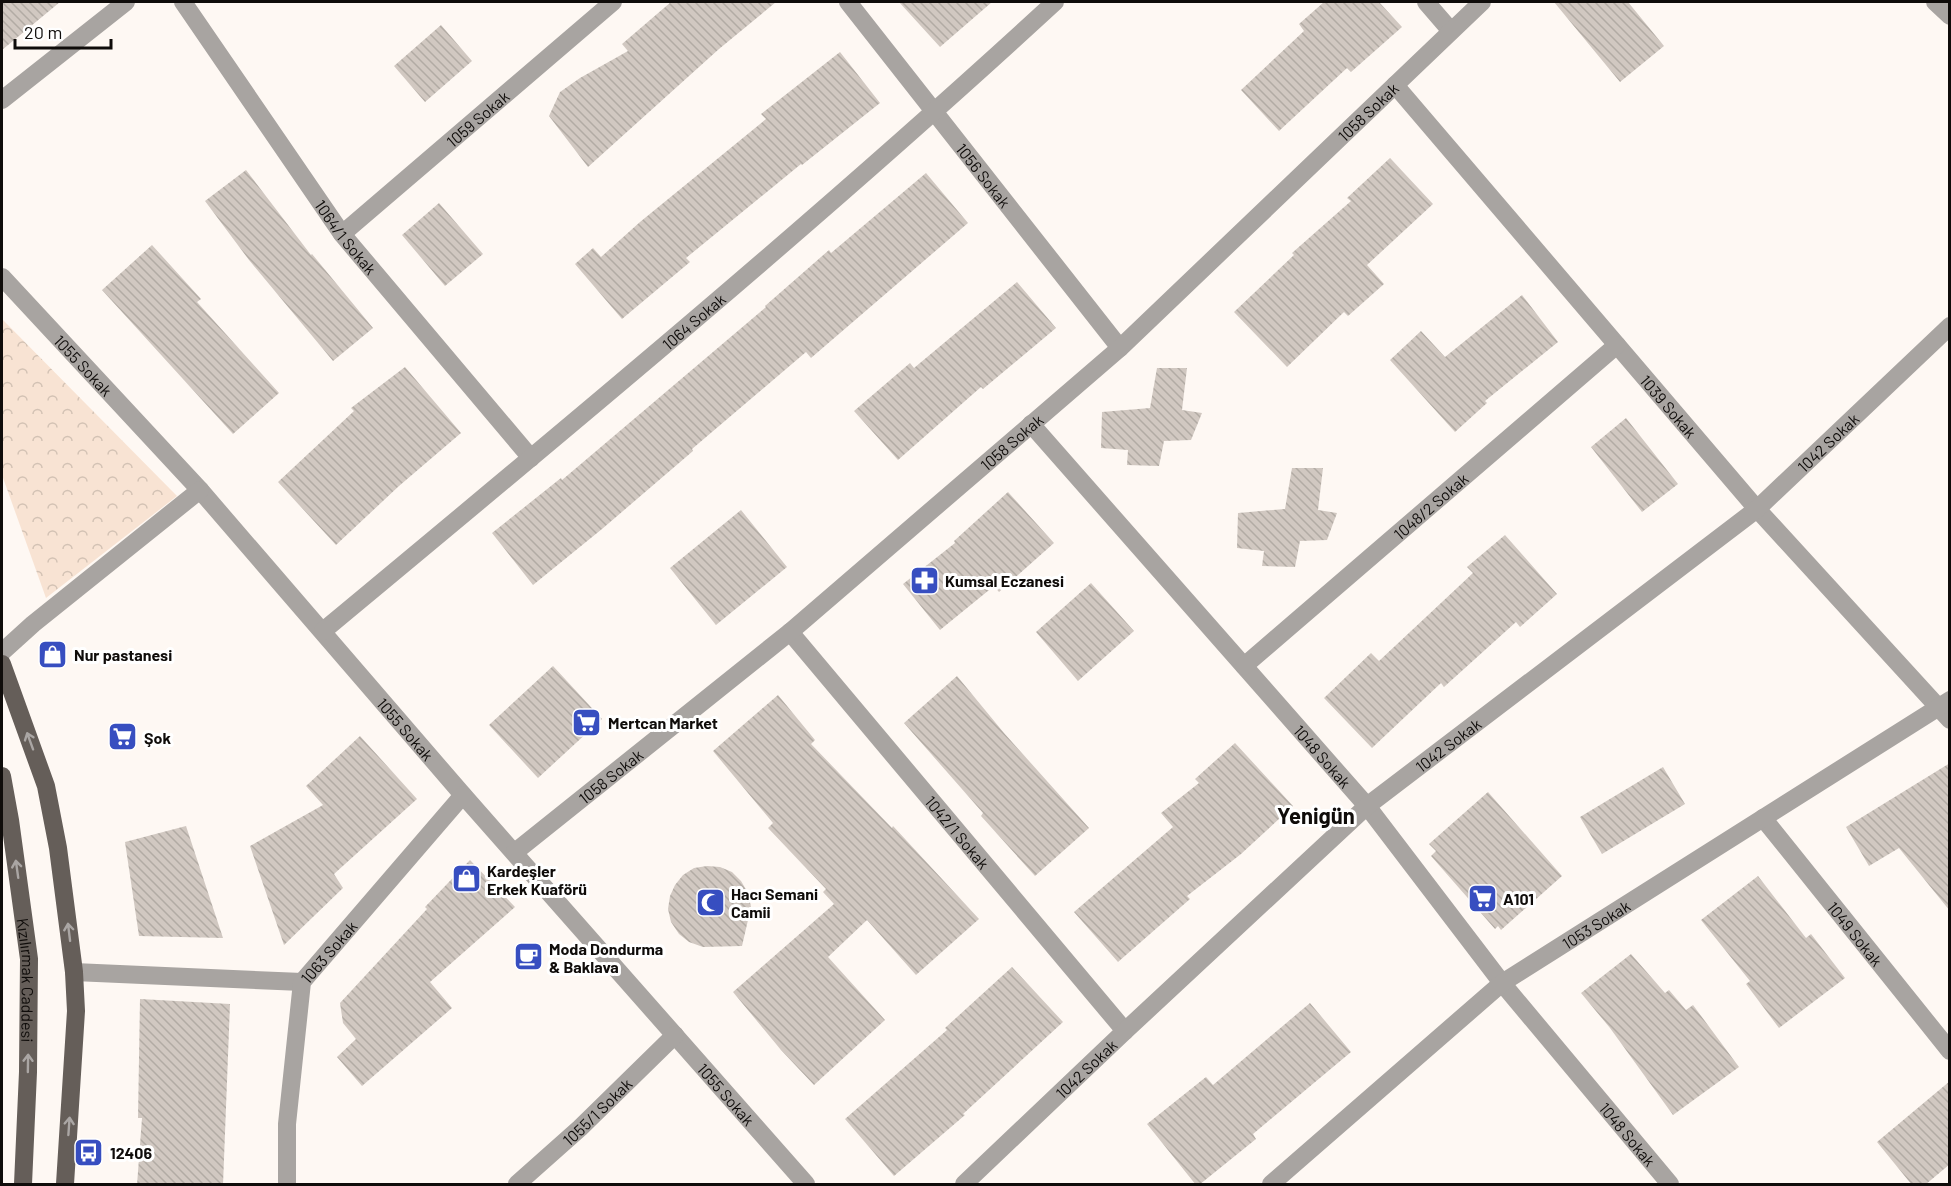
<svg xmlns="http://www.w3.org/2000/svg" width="1951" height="1186" viewBox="0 0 1951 1186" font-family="Barlow,sans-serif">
<defs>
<pattern id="park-crowns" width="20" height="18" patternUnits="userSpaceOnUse" patternTransform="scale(1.5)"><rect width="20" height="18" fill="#f8e3d3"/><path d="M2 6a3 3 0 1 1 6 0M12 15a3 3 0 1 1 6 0" fill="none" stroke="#d3c2b4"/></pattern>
<pattern id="building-back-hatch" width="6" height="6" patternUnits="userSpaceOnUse" patternTransform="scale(1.5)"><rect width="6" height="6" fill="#d1c8c1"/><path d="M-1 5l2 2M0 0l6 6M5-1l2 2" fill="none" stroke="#b2aba4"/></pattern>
</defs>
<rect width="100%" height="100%" fill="#fef8f3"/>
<path fill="url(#park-crowns)" d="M2,319l175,177 -131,102 -44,-123z"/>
<path fill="url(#building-back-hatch)" d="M2,2h58l-58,48z
M671,2h105l-57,47 -131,118 -39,-51 6,-13 5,-11 20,-14 48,-27 -6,-7z
M899,2h93l-52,45z
M1324,2h55l23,25 -51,45 -4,-4 -68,63 -38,-41 63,-59 -5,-7z
M1554,2h74l36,44 -44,36z
M441,25l31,36 -47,41 -31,-36z
M840,52l40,51 -78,62 -1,-1 -115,94 4,4 -68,57 -47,-55 18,-16 8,9 39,-35 126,-103 -5,-5z
M1390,158l43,46 -66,61 17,19 -36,32 -4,-4 -57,55 -53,-55 60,-57 -2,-2 59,-52 -4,-3z
M246,170l65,85 1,-1 61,74 -40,33 -84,-101 -44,-59z
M926,173l42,50 -157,135 -5,-6 -114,97 1,2 -91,78 -69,56 -41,-52 69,-55 1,2 204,-173 -1,-1 64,-56 2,3z
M439,203l44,51 -38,32 -43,-51z
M152,245l49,54 -4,3 82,91 -46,41 -131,-144z
M1017,282l39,46 -73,61 -2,-2 -83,73 -44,-49 56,-48 4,5z
M1522,295l36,47 -73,59 2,2 -32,29 -65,-72 31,-29 24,26z
M405,367l56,66 -62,53 -63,59 -58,-63 76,-71 -3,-3z
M1157,368h30l-5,42 20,3 -11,27 -27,1 -5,25 -32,-1 1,-15 -27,-2 1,-36 48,-4z
M1626,418l52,66 -36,28 -51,-65z
M1292,468h31l-5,42 19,3 -10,27 -27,1 -5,26 -33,-1 2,-15 -27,-3 1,-35 47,-4z
M1008,492l46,51 -55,49 -5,-6 -54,44 -37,-46 52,-41 -1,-2z
M741,510l46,57 -71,58 -46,-57z
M1505,535l52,59 -37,33 -4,-5 -72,65 -3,-4 -69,65 -48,-50 47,-45 8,8 94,-88 -6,-6z
M1091,583l43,48 -56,50 -42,-49z
M553,666l49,53 -64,59 -49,-53z
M957,676l47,57 85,95 -54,48 -54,-60 2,-3 -79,-90z
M778,695l37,45 -4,4 81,84 1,-2 86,93 -63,56 -49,-55 -39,37 57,63 -71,65 -33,-35 -48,-58 101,-88 -11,-12 3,-3 -58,-61 5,-5 -60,-72z
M360,736l57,63 -83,75 9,14 -59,57 -34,-99 73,-41 -17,-19z
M1235,743l58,63 -52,48 -54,42 3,3 -72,63 -44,-50 99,-85 -12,-14 38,-30 -4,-4z
M1950,763v148l-51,-63 -30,18 -23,-39z
M1663,767l22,37 -83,50 -22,-37z
M1488,792l74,84 -61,54 -3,-4 -3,3 -64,-73 5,-5 -7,-7z
M186,826l37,112 -84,-2 -14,-94z
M470,860l45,47 -85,75 22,26 -90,78 -25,-29 19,-18 -13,-16 -3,-20 87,-94 -2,-2z
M707,866l13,1 12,5 9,9 7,12 3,14 -9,39 -39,1 -14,-5 -10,-8 -8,-12 -3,-13 2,-13 5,-11 8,-10 11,-7z
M1758,876l48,62 5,-4 34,44 -66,50 -33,-44 4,-3 -49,-61z
M1631,954l34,39 4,-3 17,20 7,-5 46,62 -66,48 -63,-87 -29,-35z
M1012,967l51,55 -100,92 2,1 -71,61 -49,-57 102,-89 -2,-2z
M140,999l90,5 -7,181h-86l5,-67h-4z
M1310,1003l41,49 -98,82 3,5 -57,46h-3l-49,-61 59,-47 7,8z
M1950,1081v83l-25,21h-13l-35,-43z"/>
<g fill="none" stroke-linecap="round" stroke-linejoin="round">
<g stroke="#a8a4a1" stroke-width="18">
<path id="s1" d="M183,2l159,232 189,224"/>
<path id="s2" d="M848,2l272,346"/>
<path d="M1426,2l25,29"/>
<path d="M1935,2l15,14"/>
<path id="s3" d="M1395,85l362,424 193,211"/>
<path d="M2,100l124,-98"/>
<path id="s4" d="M342,234l271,-232"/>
<path id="s5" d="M2,277l198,213 263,305 343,389"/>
<path id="s6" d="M1031,424l336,382 135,177 168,201"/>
<path id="s7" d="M323,631c247,-205 495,-411 732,-629"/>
<path id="s8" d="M790,632l335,399"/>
<path d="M2,652l31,-28 167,-134"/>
<path id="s9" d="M1244,666l373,-321"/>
<path id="s10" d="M1763,818l187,233"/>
<path id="s11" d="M515,852l275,-220 330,-284 362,-346"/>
<path d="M74,972l228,10"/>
<path id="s12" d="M287,1184v-60l15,-142 161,-187"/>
<path id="s13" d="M517,1184l63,-56 95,-93"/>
<path id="s14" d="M964,1184l161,-153 242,-225 390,-297 193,-183"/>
<path id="s15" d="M1271,1184l231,-201 448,-283"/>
</g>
<g stroke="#655e59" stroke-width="18">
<path d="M2,664l44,122 12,62 16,124 2,39 -11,173"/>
<path id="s16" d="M2,776l8,44 19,139 -1,113 -5,112"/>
</g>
</g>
<defs><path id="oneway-shaft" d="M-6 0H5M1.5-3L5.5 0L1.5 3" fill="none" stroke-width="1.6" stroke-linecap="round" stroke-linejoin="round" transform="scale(1.5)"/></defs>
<g stroke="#aaa6a4">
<use href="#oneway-shaft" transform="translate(30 741) rotate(-110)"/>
<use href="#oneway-shaft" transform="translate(17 869) rotate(-98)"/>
<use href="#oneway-shaft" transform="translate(69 932) rotate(-97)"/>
<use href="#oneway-shaft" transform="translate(28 1063) rotate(-89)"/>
<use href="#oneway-shaft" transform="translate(69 1126) rotate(-86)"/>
</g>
<defs>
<symbol id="pharmacy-square" viewBox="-11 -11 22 22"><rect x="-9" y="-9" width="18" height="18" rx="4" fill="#374ec0" stroke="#fff"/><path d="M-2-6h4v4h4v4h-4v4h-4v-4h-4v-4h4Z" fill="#fff"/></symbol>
<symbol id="shop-square" viewBox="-11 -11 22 22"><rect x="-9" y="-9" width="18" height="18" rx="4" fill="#374ec0" stroke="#fff"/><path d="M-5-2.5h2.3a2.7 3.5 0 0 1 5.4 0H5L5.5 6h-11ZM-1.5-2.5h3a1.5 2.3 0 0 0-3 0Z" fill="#fff"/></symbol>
<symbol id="supermarket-square" viewBox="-11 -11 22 22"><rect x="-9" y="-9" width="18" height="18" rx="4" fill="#374ec0" stroke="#fff"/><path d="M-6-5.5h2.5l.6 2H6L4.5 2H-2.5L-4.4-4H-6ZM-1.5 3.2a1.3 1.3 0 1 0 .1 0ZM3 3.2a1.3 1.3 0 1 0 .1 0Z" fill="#fff"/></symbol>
<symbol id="mosque-square" viewBox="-11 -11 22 22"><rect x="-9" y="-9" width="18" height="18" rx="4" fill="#374ec0" stroke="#fff"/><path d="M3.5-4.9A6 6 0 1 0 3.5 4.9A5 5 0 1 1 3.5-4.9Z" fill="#fff"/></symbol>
<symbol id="cafe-square" viewBox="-11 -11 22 22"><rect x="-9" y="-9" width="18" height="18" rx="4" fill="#374ec0" stroke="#fff"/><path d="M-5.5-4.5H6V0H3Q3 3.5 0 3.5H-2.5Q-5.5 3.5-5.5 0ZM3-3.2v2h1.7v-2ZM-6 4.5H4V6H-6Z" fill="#fff"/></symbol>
<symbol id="bus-square" viewBox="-11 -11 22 22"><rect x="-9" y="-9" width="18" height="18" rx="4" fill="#374ec0" stroke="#fff"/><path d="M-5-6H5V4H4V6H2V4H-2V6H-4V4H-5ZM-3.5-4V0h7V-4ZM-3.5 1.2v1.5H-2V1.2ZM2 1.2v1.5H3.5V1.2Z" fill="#fff"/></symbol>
</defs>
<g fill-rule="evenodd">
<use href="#pharmacy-square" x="908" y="564" width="33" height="33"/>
<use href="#shop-square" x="36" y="638" width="33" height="33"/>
<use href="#supermarket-square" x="570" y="706" width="33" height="33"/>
<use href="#supermarket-square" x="106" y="720" width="33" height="33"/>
<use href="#shop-square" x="450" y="862" width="33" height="33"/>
<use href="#supermarket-square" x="1466" y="882" width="33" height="33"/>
<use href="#mosque-square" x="694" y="886" width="33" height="33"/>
<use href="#cafe-square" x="512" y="940" width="33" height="33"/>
<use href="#bus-square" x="72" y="1136" width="33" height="33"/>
</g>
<g text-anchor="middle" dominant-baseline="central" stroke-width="6" stroke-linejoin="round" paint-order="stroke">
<g font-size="16" fill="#0f0c0a" stroke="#fff">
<text stroke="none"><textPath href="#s11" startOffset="1130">1058 Sokak</textPath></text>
<text stroke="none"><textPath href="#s4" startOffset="178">1059 Sokak</textPath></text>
<text stroke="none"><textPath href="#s2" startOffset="220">1056 Sokak</textPath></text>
<text stroke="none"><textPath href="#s1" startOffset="286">1064/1 Sokak</textPath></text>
<text stroke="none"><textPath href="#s7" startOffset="483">1064 Sokak</textPath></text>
<text stroke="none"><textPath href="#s5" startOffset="120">1055 Sokak</textPath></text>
<text stroke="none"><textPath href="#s3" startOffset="422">1039 Sokak</textPath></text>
<text stroke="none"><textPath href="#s11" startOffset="644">1058 Sokak</textPath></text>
<text stroke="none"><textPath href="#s14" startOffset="1140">1042 Sokak</textPath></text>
<text stroke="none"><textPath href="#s9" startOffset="246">1048/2 Sokak</textPath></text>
<text stroke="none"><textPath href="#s5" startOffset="606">1055 Sokak</textPath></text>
<text stroke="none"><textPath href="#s14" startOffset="654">1042 Sokak</textPath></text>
<text stroke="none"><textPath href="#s6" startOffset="442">1048 Sokak</textPath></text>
<text stroke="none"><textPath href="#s11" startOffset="122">1058 Sokak</textPath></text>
<text stroke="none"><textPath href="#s8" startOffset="261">1042/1 Sokak</textPath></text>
<text stroke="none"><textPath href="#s15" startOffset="417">1053 Sokak</textPath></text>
<text stroke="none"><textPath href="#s10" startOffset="148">1049 Sokak</textPath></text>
<text stroke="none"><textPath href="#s12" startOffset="243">1063 Sokak</textPath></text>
<text stroke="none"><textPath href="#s16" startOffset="206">Kızılırmak Caddesi</textPath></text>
<text stroke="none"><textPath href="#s14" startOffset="168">1042 Sokak</textPath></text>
<text stroke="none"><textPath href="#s5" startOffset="1092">1055 Sokak</textPath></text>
<text stroke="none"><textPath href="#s13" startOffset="108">1055/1 Sokak</textPath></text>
<text stroke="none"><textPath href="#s6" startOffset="928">1048 Sokak</textPath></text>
</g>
<g font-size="16" font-weight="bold" fill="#0f0c0a" stroke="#fff" text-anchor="start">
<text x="945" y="580">Kumsal Eczanesi</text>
<text x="74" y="654">Nur pastanesi</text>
<text x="608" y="722">Mertcan Market</text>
<text x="144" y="737">Şok</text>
<text x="487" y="870">Kardeşler<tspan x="487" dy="18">Erkek Kuaförü</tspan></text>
<text x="731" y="893">Hacı Semani<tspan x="731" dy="18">Camii</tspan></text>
<text x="1503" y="898">A101</text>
<text x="549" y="948">Moda Dondurma<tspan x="549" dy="18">&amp; Baklava</tspan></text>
<text x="110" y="1152">12406</text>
</g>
<g font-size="22" font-weight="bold" fill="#0f0c0a" stroke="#fff">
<text x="1316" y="815">Yenigün</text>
</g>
</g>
<rect width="1951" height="1186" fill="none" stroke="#0f0c0a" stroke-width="6"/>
<path d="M15 39v9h96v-9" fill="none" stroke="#0f0c0a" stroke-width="3"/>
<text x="24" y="39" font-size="18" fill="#0f0c0a" stroke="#ffffff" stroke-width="4.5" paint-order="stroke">20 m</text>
</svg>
